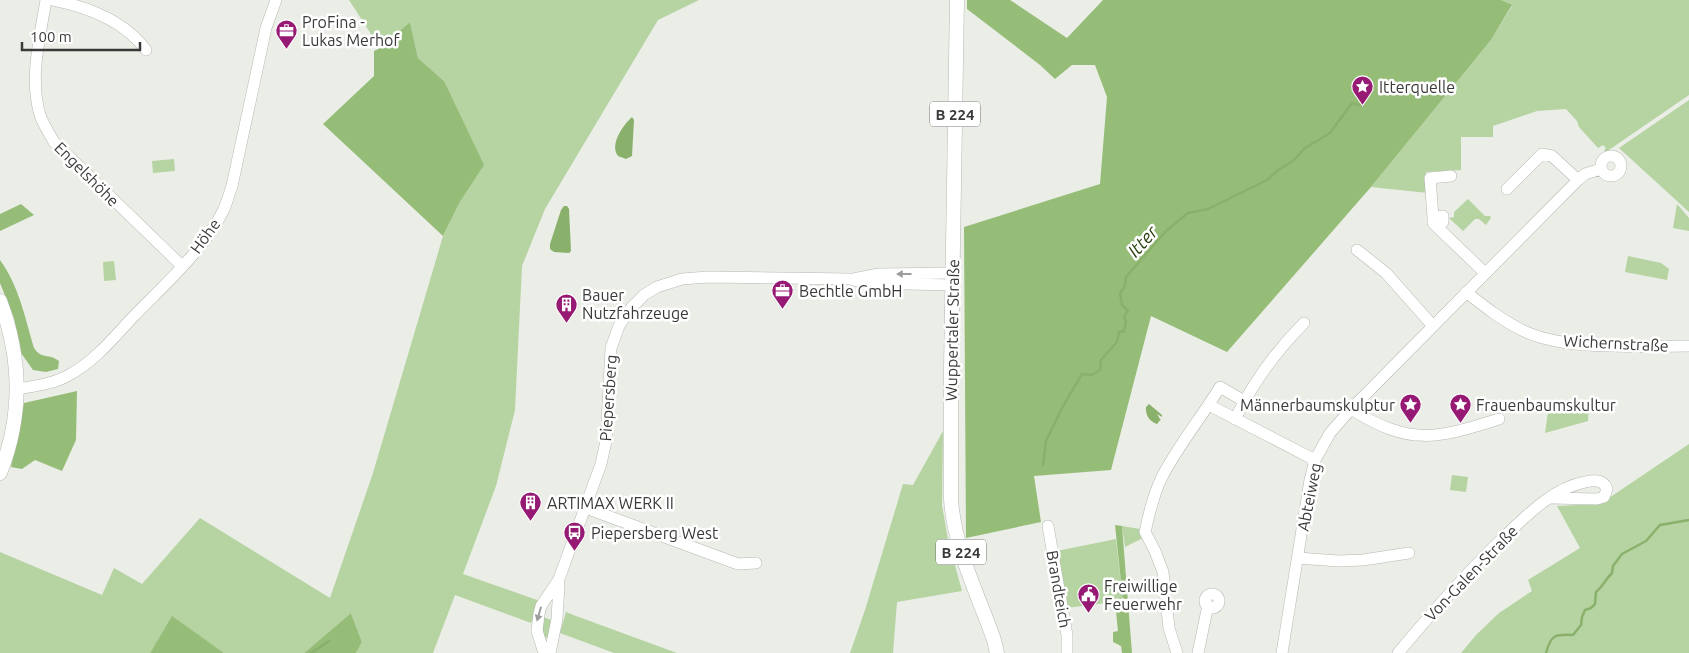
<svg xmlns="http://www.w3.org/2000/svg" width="1689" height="653" viewBox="0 0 1689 653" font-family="Ubuntu,sans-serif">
<rect width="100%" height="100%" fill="#eaeee7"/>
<path fill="#b6d3a2" d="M349,0h350l-41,20 -113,189 -23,57 -7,144 -19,76 -33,88 77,27 -9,22 -76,-28 -22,58h-77l6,-11 -11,-29 -47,40h-80l-52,-36 -22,36h-150v-101l102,43 12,-27 28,16 58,-66 130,80 43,-125 70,-237 18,-36 -17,-119 -26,-23 -8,-36 -30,26z
M1501,0h188v95l-83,57 -2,-2 2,-2 -3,-3 -5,3 -19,-21 -2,-6 -11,-12 -29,2 -44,15v11h-32v33l-35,2 2,21 -57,-6 120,-147 21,-34z
M1689,100v112l-70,-64z
M174,159l1,12 -22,2 -1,-12z
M1468,199l17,17h5l1,2 -5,7 -7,-6h-4l-12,12 -14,-13 5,-1v-5z
M1677,204l12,14v13l-16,-3z
M1628,256l33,7 8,6 -2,11 -42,-8z
M114,261l2,19 -12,1 -1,-19z
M1589,401l-1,20 -43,12 4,-28z
M943,431l-1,74 6,35 14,51 -65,11 -4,51h-43l15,-43 38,-126 10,1z
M1689,444v209h-228l15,-18 23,-22 33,-22 -4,-11 52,-32 -23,-42 43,-2z
M1452,475l16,2 -2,15 -16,-2z
M1122,526l18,3 3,9 -18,9z
M1116,539l7,62 -57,7 -9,-57z
M566,612l10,4 101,37h-63l-54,-20z
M542,617l13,4 -7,17 -6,-1z"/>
<path fill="#96bd78" d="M967,0h43l57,38 36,-38h398l11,5 -21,35 -120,147 -144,165 -76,-36 -40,154 -77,6 7,46 -75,16 -2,-311 136,-43 7,-87 -12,-32h-23l-17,14 -15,-14 -73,-56z
M410,22l8,36 26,23 40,84 -23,35 -18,36 -120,-112 51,-48v-25l6,-3z
M21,204l13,11 -34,16v-17z
M0,260c19,26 25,58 34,88 8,12 15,5 25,13l-1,8 -12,3 -13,-2 -12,-17 -7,-35 -14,-35z
M77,391l-1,49 -14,31 -27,-11 -13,9 -11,-2 13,-64z
M1115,525l7,1 10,127h-10l-1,-7 -8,-4v-10l5,-1 -3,-29 8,-1z
M351,613l11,29 -6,11h-52z
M172,616l52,37h-74z"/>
<path fill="#8ab16c" d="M632,117l2,3 -2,36 -6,3 -8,-3c-9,-11 5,-31 14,-39z
M564,206h3l2,3 2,42 -2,2 -15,-1 -4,-3v-5l11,-34z
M1149,404l13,11v2l-5,-3 3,5h1l-4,5c-7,-2 -12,-9 -11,-17z"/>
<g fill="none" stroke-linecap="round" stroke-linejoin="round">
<path stroke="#8ab16c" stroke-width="2.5" d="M1043,465l3,-24 16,-33 20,-34 10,1 8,-5 1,-10 16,-18 2,-10 5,-1 2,-9 -2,-5 4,-6 -6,-6 -2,-12 5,-7 1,-9 40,-46 17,-14 5,-4 20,-4 59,-29 10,-9 17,-11 11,-12 25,-15 22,-30 11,3
M311,653l18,-12
M1546,653c5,-19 10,-19 27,-18l8,-10 1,-8 3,-7 6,-2 4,-4 1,-12c7,-6 9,-12 16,-19l1,-7 9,-12 24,-13 14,-16 29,-5"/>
<defs>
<path id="minor" d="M46,0c-6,37 -17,78 -6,115 3,9 9,18 14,27l128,124
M53,0c35,7 71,20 93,50
M1601 166a10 10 0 1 1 20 0a10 10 0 1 1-20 0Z
M1507,189l35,-35 10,2 26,24
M1433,217l-3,-39 21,-2
M1438,228l5,-6v-6l-10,1v6l52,50
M1357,250l29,23 47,53
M853,279l26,-5 74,-1
M1466,292c19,15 38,30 60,40 43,19 116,14 163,14
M17,389c17,-3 37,-5 52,-14 26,-14 45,-38 65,-59 30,-31 70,-66 89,-105 4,-8 6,-17 9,-25l34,-158 10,-28
M1209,405l106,55
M1351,409c59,37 85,30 148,10
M1235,419c18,-36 41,-68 69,-96
M586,508l152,56 18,-1
M1048,526l19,109v18
M1298,558l40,3 25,-1 46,-7
M1205 601a7 7 0 1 1 14 0a7 7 0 1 1-14 0Z
M544,653l-7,-22 2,-17 2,-8 18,-27 42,-115 5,-23 5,-93 8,-22 12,-18 13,-13 13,-8 25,-8 26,-2 142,2 14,4 89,2
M550,653l7,-34 2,-35
M1177,653l-8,-25 -6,-56 -8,-21 -10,-19c4,-18 8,-36 16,-53 16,-32 40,-61 59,-92l24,14
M1198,653l10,-48
M1282,653l28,-173 5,-20 15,-27 21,-24 227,-229 7,-6 16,-5
M1398,653c34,-40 68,-80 106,-116 22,-21 49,-49 81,-55 9,-2 18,-3 22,7l-3,8 -7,2 -46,-1"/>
<path id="major" d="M957,0l-6,369v130c3,49 27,95 43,141l3,13
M0,301c22,58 23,114 0,172"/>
</defs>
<use href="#minor" stroke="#b4b9b2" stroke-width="12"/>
<use href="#major" stroke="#b4b9b2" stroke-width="15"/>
<use href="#minor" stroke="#fff" stroke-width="11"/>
<use href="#major" stroke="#fff" stroke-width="14"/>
</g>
<defs><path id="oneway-solid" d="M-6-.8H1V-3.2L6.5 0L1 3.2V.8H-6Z" transform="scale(1.25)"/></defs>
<g fill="#9c9d9c">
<use href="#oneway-solid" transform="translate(904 274) rotate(180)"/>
<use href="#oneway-solid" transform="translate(539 614) rotate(106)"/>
</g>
<defs>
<symbol id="office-pin" viewBox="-11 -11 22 30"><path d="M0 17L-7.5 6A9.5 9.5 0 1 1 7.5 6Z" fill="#961a73" stroke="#fff"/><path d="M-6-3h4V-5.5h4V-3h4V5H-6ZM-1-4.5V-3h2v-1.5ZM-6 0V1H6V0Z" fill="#fff"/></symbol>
<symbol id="sight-pin" viewBox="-11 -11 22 30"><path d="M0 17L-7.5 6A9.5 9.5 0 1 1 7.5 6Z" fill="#961a73" stroke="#fff"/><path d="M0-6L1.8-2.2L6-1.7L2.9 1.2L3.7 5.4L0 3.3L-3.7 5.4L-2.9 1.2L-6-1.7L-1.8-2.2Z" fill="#fff"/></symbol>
<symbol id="building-pin" viewBox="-11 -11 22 30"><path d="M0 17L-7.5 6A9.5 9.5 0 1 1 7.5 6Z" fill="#961a73" stroke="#fff"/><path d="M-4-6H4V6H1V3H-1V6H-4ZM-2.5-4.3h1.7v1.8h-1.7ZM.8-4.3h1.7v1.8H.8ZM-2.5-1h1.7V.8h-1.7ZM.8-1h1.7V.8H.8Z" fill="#fff"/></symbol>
<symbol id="bus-pin" viewBox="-11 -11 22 30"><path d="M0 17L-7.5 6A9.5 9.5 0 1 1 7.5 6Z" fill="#961a73" stroke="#fff"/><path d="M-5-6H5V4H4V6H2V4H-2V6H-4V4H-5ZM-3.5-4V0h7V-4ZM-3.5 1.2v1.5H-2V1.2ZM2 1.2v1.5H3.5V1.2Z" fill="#fff"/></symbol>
<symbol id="civic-pin" viewBox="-11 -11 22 30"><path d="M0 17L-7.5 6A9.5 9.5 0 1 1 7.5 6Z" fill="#961a73" stroke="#fff"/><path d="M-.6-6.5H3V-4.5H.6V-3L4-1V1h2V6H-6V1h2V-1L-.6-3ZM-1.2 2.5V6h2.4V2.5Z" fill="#fff"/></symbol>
</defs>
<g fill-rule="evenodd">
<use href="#office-pin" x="274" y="18" width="25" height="34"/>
<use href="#sight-pin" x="1350" y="74" width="25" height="34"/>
<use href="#office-pin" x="770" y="278" width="25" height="34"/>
<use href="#building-pin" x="554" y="292" width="25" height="34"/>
<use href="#sight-pin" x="1398" y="392" width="25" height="34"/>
<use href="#sight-pin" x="1448" y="392" width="25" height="34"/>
<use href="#building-pin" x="518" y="490" width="25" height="34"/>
<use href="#bus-pin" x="562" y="520" width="25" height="34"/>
<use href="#civic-pin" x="1076" y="582" width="25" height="34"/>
</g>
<g text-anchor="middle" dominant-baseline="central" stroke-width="5" stroke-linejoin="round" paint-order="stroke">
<g fill="#fff" stroke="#757674" stroke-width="1">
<rect x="930" y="101.5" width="50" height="25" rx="4"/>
<rect x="936" y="539.5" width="50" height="25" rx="4"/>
</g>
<g font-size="15" font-weight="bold" fill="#3a3b39">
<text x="955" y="114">B 224</text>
<text x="961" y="552">B 224</text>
</g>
<g font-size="16" fill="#3a3b39" stroke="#fff" text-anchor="start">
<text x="302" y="22">ProFina -<tspan x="302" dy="18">Lukas Merhof</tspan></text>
<text x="1379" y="87">Itterquelle</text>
<text x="799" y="291">Bechtle GmbH</text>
<text x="582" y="295">Bauer<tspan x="582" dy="18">Nutzfahrzeuge</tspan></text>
<text x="1395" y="405" text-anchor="end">Männerbaumskulptur</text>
<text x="1476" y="405">Frauenbaumskultur</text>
<text x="547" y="503">ARTIMAX WERK II</text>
<text x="591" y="533">Piepersberg West</text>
<text x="1104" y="586">Freiwillige<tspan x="1104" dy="18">Feuerwehr</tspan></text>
</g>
<g font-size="16" fill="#3a3b39" stroke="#fff">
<text transform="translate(87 174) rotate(45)">Engelshöhe</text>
<text transform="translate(205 236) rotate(-54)">Höhe</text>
<text transform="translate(952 330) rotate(-89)">Wuppertaler Straße</text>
<text transform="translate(1616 343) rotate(3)">Wichernstraße</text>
<text transform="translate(608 398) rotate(-86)">Piepersberg</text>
<text transform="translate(1309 497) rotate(-79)">Abteiweg</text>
<text transform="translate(1471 573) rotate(-46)">Von-Galen-Straße</text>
<text transform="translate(1059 589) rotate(80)">Brandteich</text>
</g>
<g font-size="18" font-style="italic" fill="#27400e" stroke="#fff">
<text transform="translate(1142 241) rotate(-48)">Itter</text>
</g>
</g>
<path d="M22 42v8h118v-8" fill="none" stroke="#3a3b39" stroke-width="2.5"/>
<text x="30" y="42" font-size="15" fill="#3a3b39" stroke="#ffffff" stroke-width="4" paint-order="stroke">100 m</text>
</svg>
